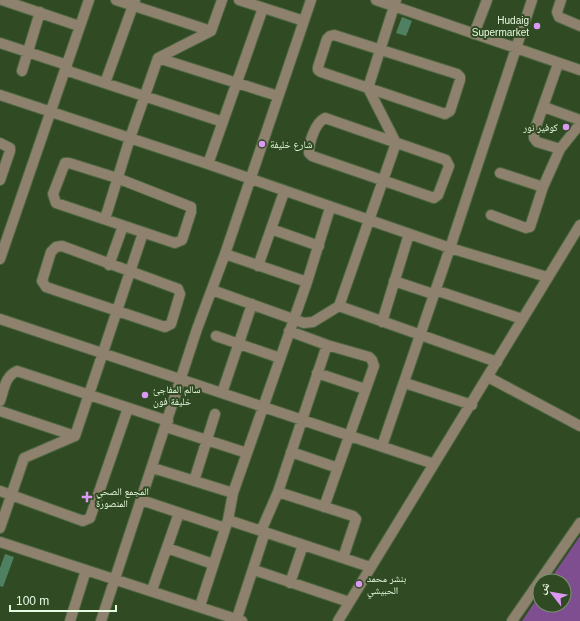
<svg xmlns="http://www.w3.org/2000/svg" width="580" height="621" viewBox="0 0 580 621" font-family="Helvetica,'Noto Naskh Arabic',sans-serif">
<rect width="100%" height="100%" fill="#304b23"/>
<path fill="#7e4e91" d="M580,536v85h-58l18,-27v11h24v-24h-15z"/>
<path fill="#508062" d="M402,17l10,4 -6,15 -10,-3z
M5,554l9,3 -11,30 -3,-1v-18z"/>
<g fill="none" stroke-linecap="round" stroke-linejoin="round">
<defs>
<path id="minor" d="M2,0l77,26
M116,0l95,31
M239,0l65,21
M376,0l204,70
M561,0l-4,12 2,5 21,9
M474,34l13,-34
M334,35l123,39 3,3v3l-10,31 -5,3 -124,-42 -3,-2v-3l9,-28 3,-3z
M0,43l67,22
M158,58l120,38
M558,64l-24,68v6l3,4 23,7
M65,70l158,52
M22,71l18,-59
M105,83l30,-83
M0,95l208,69 242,84 97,29
M544,107l36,13
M325,118l121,42 3,6 -11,29 -4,3 -122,-42 -3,-3c0,-11 6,-30 16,-35z
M0,143l10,5v3l-10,29
M65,163h4l48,15 74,29v5l-9,28 -7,3 -119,-40 -3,-9z
M208,164l55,-156
M500,173l43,14
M491,215l35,13 4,-1 13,-40 17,-38 20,-25
M105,219l25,-81 28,-80 53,-27 11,-31
M271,229l48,17
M62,246l116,43 2,5 -9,30 -6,3 -119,-40 -4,-6 9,-29 5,-5z
M225,254l82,28
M0,259l89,-259
M109,265l14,-39
M258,266l26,-74
M394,281l39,13
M212,290l92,33 9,-1 26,-16 57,-163 -28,-55 28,-88
M435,290l87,29
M339,306l158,56
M0,319l434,145
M382,322l27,-88
M289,331l38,14 42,12 3,3 2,6 -50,141
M216,336l64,22
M317,373l48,16
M488,377l92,49
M405,383l67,22
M222,393l30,-89
M0,401c4,-11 5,-25 17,-30l151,50
M0,411l75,25
M166,427l81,26
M382,446l68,-198 82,-248
M291,452l47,16
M153,468l80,25 -5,27 -28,86
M194,481l21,-67
M0,491l83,30 7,-3 38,-110
M278,492l75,24 3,3 -13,39
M233,493l74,-211 23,-74
M141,500l84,28
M228,520l142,47
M0,528l24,-70 51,-22 68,-203
M261,531l17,-39 49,-147
M0,542l242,79
M167,548l46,16
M254,570l95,32
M290,583l13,-38
M152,590l27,-77
M70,621l16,-51
M101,621l96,-292 28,-75 86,-254
M236,621l29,-89
M338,621l242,-396
M512,621l68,-98"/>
</defs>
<use href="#minor" stroke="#4d6741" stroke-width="12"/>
<use href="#minor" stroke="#8e816e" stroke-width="10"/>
</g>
<g fill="#db99f5" stroke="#304b23" stroke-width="1.5">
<circle cx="537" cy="26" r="4"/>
<circle cx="566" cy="127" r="4"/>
<circle cx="262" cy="144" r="4"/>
<circle cx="145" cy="395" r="4"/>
<path d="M85 491h4v4h4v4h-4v4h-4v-4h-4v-4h4z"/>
<circle cx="359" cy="584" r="4"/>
</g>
<g text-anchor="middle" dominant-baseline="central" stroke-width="4" stroke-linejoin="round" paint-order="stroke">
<g font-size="10" fill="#e8f9e1" stroke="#304b23" text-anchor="start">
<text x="529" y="20" text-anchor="end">Hudaig<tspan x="529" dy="12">Supermarket</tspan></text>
<text x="558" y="127" text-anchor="end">كوفير نور</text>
<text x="270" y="144">شارع خليفة</text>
<text x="153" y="389">سالم المفاجئ<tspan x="153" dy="12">خليفة فون</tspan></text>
<text x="96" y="491">المجمع الصحي<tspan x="96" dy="12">المنصورة</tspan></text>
<text x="367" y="578">بنشر محمد<tspan x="367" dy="12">الحبيشي</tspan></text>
</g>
</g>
<g transform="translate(552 593) rotate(301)"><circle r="19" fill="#304b23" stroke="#7a916f"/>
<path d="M0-3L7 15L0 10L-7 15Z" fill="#db99f5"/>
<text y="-6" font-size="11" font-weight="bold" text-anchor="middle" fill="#e8f9e1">ش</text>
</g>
<path d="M10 605v6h106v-6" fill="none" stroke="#e8f9e1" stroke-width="2"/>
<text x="16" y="605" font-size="12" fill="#e8f9e1" stroke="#304b23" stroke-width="3" paint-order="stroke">100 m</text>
</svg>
